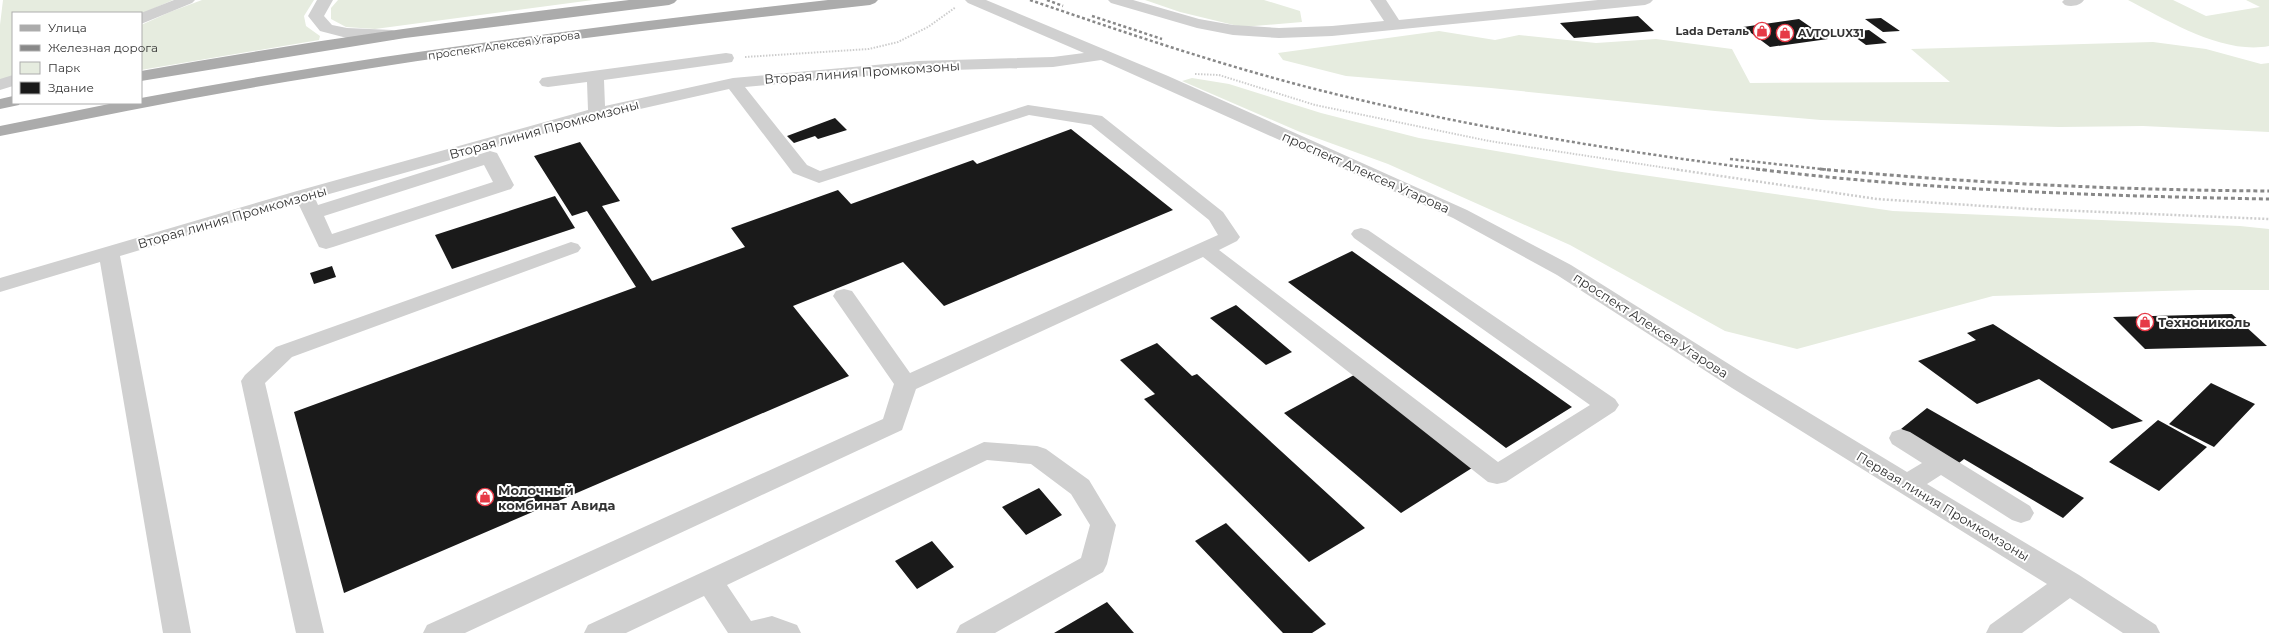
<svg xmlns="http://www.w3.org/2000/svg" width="2269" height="633" viewBox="0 0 2269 633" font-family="Montserrat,sans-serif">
<rect width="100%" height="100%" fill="#fff"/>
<path fill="#e6ecdf" d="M3,0h170l-32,14 -128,-1v62l-13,7v-57z
M202,0h112l-10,16 2,10 14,10 -1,4 -178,30v-45l29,-13z
M338,0h255l-218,29 -29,-2 -15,-8v-11z
M1145,0h119l36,11 2,11 -60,5 -62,-15z
M2128,0h45l33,16 54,-9 -14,-7h23v46c-46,9 -102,-26 -141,-46z
M1439,31l56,9 24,-5 77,8 60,-4 76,10 18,34 200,-1 -39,-33 242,-7 53,7 55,15 8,-1v69l-126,-6 -84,1 -238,-7 -106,-9 -224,-23 -145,-12 -63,-16 -5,-7z
M1192,78l37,6 92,29 98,25 196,33 278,40 347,15 29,3v61h-71l-205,6 -196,53 -72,-18 -155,-86 -182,-81 -88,-32 -118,-51z"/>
<path fill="#1a1a1a" d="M1638,16l16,15 -80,7 -14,-15z
M1881,18l19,13 -17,1 -18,-13z
M1799,19l29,20 -58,8 -27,-20z
M1869,30l18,13 -21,2 -18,-13z
M835,118l12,12 -29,9 -3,-3 -21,7 -7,-7z
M1071,129l102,81 -229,96 -41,-44 -110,44 56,70 -505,217 -50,-181 342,-125 -49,-76 -15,5 -38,-60 46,-14 40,59 -18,5 50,75 93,-34 -14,-19 107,-38 13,14 122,-44 4,4z
M555,196l20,32 -123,41 -17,-34z
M1352,251l220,156 -66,41 -218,-166z
M332,266l4,11 -22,7 -4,-11z
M1236,305l56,47 -26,13 -56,-47z
M2232,314l35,32 -122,3 -32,-32z
M1993,324l150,97 -31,8 -73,-50 -62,25 -59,-43 58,-21 -9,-7z
M1157,343l35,33 5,-2 168,154 -56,34 -165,-163 11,-5 -35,-34z
M1354,375l118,93 -71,45 -117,-100z
M2211,383l44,21 -41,43 -45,-23z
M1927,408l157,90 -21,20 -99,-59 -5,4 -58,-34z
M2158,420l49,27 -48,44 -50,-29z
M1039,488l23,27 -36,20 -24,-28z
M1226,523l100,101 -14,9h-29l-88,-92z
M932,541l22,26 -37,22 -22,-28z
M1107,602l27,31h-80z"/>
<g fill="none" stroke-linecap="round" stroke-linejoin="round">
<path stroke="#cdcdcd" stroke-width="2" stroke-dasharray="1.5 1.5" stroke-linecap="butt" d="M745,57l124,-8 29,-7 30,-15 28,-20
M1195,74l24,1 96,30 174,36 191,29"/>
<path stroke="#cdcdcd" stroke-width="2.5" stroke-dasharray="2 2" stroke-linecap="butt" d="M1673,169l204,30 153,10 239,10"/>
<path fill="#d0d0d0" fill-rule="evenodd" d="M174,0h21l-3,3 -51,21v-11z
M317,0h16l-9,16 8,9 15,3 45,2 6,2 2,3 -2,3 -6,2 -45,-2 -27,-7 -12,-15z
M965,0h21l182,76 299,134 104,55 177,111 159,96 15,-9 -30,-19 -3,-6 3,-6 9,-3 9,3 120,74 4,7 -4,7 -9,3 -9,-3 -71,-45 -14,9 152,91 77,50 4,8h-37l-53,-35 -48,35h-36l4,-8 57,-41 -315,-196 -175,-113 -104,-57 -352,-158 -48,7 -134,4 -174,16 62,78 13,6 208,-66 68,10 6,1 121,96 17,25 -3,4 -18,9 279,212 92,-57 -236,-167 -3,-4 3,-4 7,-2 7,2 247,169 4,6 -4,6 -109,71 -9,2 -9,-2 -285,-225 -287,132 -14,41 -437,203h-42l4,-8 456,-206 11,-35 -61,-88 3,-5 8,-2 8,2 58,82 308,-138 -9,-15 -118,-95 -62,-10 -210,68 -26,-10 -64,-84 -129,29 -285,80 3,7 172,-54 7,2 17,32 -3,4 -178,58 -7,2 -7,-2 -21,-44 -178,53 71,377h-28l-63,-371 -100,30v-14l297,-87 291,-81 -1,-28 -39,5 -6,-1 -3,-4 3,-4 6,-1 178,-24 6,1 2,4 -2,4 -6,1 -122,17 1,26 128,-28 186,-17 134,-4 31,-4 -116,-50zM484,165l9,17 -161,52 -8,-18z
M1108,0h25l66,19 34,6 46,3 53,-2 52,-5 -14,-21h16l13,20 199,-20h55l-3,3 -5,2 -313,31 -53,2 -46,-3 -36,-7 -86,-25z
M2064,0h20c-4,6 -13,7 -19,5l-3,-3z
M13,75v11l-13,4v-11z
M571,242l7,2 3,4 -3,4 -286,105 -27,26 59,250h-28l-55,-252 4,-6 31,-28z
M984,442l53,4 9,3 43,31 27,45 -9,39 -4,8 -108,61h-39l4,-8 121,-67 9,-33 -19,-31 -40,-30 -44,-4 -260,125 24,36 21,-5 25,9 4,8h-73l-24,-37 -78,37h-42l4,-8z"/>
<path fill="#ababab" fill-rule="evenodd" d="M629,0h48l-3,3 -5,2 -264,33 -264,43v-10c162,-29 325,-52 488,-71z
M828,0h50l-3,3 -5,2c-183,20 -366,41 -548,71 -108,17 -215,39 -322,60v-10l114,-23h27v-5c228,-43 457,-72 687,-98z
M13,96v7h7l-1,2 -19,4v-10z"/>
<path stroke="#888" stroke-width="2.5" stroke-dasharray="3 2.5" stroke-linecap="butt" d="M1030,0c99,34 199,68 301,93 143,35 287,58 433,77
M1047,0l16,6
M1092,16l70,23
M1730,159l100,11"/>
<path stroke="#888" stroke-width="3" stroke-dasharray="4 3" stroke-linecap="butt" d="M1756,169c170,21 342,27 513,30
M1820,169c149,14 299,21 449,22"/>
</g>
<defs>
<symbol id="shop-ring" viewBox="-11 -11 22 22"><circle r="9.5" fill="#fff" stroke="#e63946" stroke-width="1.5"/><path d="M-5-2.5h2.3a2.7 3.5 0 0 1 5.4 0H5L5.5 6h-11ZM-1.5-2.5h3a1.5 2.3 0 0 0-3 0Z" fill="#e63946"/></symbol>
</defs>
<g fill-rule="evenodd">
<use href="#shop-ring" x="1752" y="21" width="20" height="20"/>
<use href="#shop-ring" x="1775" y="23" width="20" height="20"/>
<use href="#shop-ring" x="2135" y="312" width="20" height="20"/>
<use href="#shop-ring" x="475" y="487" width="20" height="20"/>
</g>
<g text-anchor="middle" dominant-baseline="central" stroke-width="4" stroke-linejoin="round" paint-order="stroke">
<g font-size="11" font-weight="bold" fill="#333" stroke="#fff" text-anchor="end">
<text x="1749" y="31">Lada Dеталь</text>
<text x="1798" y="33" text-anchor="start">AVTOLUX31</text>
</g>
<g font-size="11" fill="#333" stroke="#fff">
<text transform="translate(504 45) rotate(-8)">проспект Алексея Угарова</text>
</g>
<g font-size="13" fill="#333" stroke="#fff">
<text transform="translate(862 72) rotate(-4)">Вторая линия Промкомзоны</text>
<text transform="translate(544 129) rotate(-15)">Вторая линия Промкомзоны</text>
<text transform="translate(1366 172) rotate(24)">проспект Алексея Угарова</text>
<text transform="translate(232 217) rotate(-16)">Вторая линия Промкомзоны</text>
<text transform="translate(1651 325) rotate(33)">проспект Алексея Угарова</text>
<text transform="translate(1943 506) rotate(31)">Первая линия Промкомзоны</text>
</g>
<g font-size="13" font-weight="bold" fill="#333" stroke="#fff" text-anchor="start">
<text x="2158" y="322">Технониколь</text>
<text x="498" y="490">Молочный<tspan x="498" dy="15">комбинат Авида</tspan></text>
</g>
</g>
<rect x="12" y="12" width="130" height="92" fill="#ffffff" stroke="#adadad"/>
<rect x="20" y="25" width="20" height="6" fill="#ababab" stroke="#adadad"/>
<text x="48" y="32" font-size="12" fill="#333333">Улица</text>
<rect x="20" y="45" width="20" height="6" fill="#888888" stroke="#adadad"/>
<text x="48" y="52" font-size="12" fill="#333333">Железная дорога</text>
<rect x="20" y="62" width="20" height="12" fill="#e6ecdf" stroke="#adadad"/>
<text x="48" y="72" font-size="12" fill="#333333">Парк</text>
<rect x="20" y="82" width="20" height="12" fill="#1a1a1a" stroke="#adadad"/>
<text x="48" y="92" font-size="12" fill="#333333">Здание</text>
</svg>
